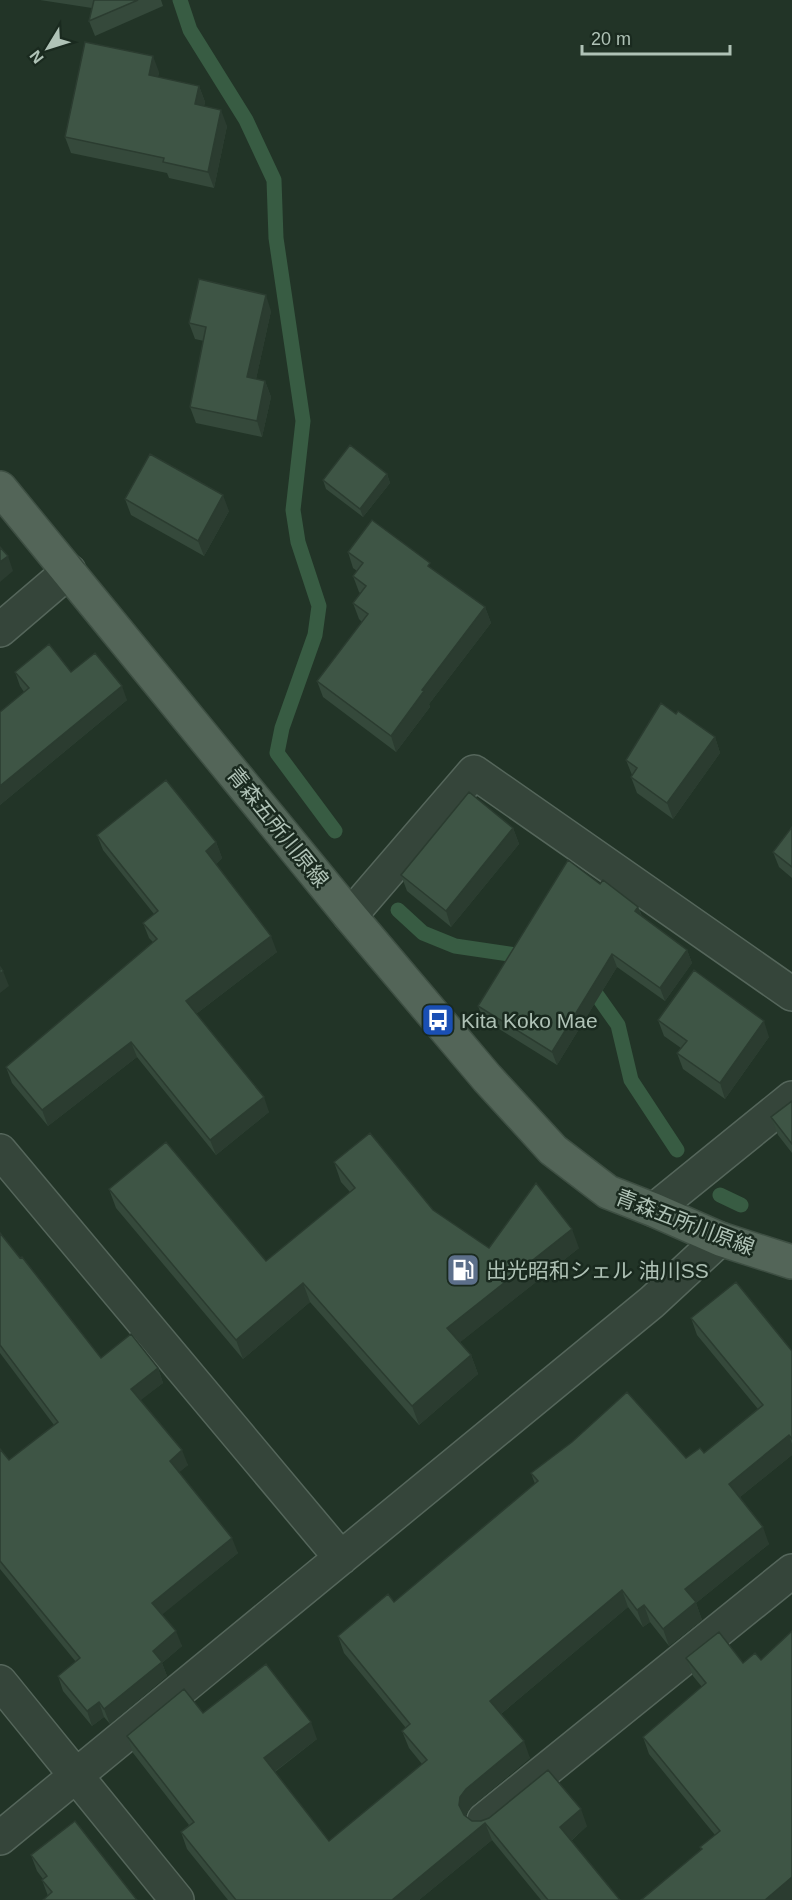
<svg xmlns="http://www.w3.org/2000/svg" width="792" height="1900" viewBox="0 0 792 1900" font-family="Helvetica,'Noto Sans JP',sans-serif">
<rect width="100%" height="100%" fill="#223427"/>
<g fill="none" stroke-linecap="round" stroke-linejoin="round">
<path stroke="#385c43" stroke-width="15" d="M180,0l10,30 56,90 28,60 2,58 27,183 -10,89 5,32 21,64 -4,29 -33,93 -5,25 58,78
M398,910l25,23 32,13 75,11
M583,983l11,8 24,34 13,55 46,70
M720,1195l21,10"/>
<defs>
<path id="minor" d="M0,630l69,-59
M350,916l124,-144 318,222
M0,1151l341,407
M654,1210l138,-112
M0,1682l177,218
M484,1820l308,-249
M0,1838l652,-536 68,-63"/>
<path id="major" d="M0,488l350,428 137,162 66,72 55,42 46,18 66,29 72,23"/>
</defs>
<use href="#minor" stroke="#55665b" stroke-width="36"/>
<use href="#major" stroke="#3e4f43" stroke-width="36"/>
<use href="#minor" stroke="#35453a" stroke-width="33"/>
<use href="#major" stroke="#536558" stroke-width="33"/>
</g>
<path fill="#35493b" d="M40,0h121l2,6 -68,30 -6,-15 3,-13z
M159,72l-1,5 41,9 6,16 -1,4 23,20 -13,62 -45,-10 -2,-5 -96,-20 -6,-16z
M271,311l-15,68 9,2 6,16 -9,40 -66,-14 -6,-16 14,-66 -9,-2 -6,-16z
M387,474l3,9 -27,34 -37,-28 -3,-9z
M125,499l104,12 -25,45 -73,-41z
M348,552l83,16 54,39 6,16 -62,81 1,3 -34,45 -73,-55 -6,-16 45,-59 -3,-3 -6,-16 7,-10 -1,-1 -6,-16 4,-5 -4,-3z
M15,672h56l56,28 -127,105v-93l24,-20 -4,-6z
M676,714l39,23 5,16 -47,66 -36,-26 -6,-16 1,-2 -6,-15z
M792,827v51l-13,-11 -6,-15z
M513,828l6,16 -68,83 -44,-36 -6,-16z
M97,835l119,7 6,16 -6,6 61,88 -81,62 73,98 -53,43 -79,-98 -89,69 -36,-43 -6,-16 147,-125 -4,-4 -6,-15 11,-9 -51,-64z
M600,884l38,23 4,9 45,34 5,13 -27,38 -48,-34 -60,98 -74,-46 -5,-13z
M658,1020l111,17 -44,62 -42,-30 -6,-16 4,-5 -17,-12z
M792,1101v52l-14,-18 -7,-18z
M334,1162l99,48 56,38h90l-119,94 11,13 7,19 -59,51 -109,-123 -67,57 -127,-151 -7,-19 157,72 84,-69 -9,-10z
M0,1233l101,125 57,10 5,15 -23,17 48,65 -9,7 59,81 -76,61 20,32 -20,17 5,13 -57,48 -6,-7 -12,9 -29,-35 -5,-15 18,-14 -76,-93v-120l9,11 45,-35 -54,-72z
M691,1318l101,33v104l-52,42 29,47 -73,59 6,17 -33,26 -19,-24 -7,5 -15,-20 -127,107 29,44 -58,48 -6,8v3l6,4 115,5 -16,15 49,59h-79l-49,-60 -73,60h-191l-41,-51 -6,-17 8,-7 -56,-72 -6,-17 76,-23 114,26 -42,33 54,69 93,-77 -13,-16 -7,-17 4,-3 -62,-75 -6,-17 56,-34 141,-118 -4,-11 155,-15 18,-5 54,-44 -61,-74z
M719,1632l73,268 -91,-50 -1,-3 15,-12 -66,-81 -6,-17 59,-50 -9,-11 -7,-18z
M31,1855l106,45 -89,-4 -6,-16 1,-1 -6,-8z"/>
<path fill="#2b3c30" d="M153,56l6,16 -4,18 -6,-15z
M199,86l6,16 -4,18 -6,-16z
M221,110l6,16 -13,62 -6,-16z
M266,295l5,16 -18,82 -6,-16z
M265,381l6,16 -9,40 -5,-16z
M387,474l3,9 -27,34 -3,-8z
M223,495l6,16 -25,45 -6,-15z
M8,556l5,15 -13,11v-20z
M485,607l6,16 -62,81 1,3 -34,45 -5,-16 31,-46z
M122,686l5,14 -127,105v-19z
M715,737l5,16 -47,66 -6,-16z
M513,828l6,16 -68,83 -5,-16z
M216,842l6,16 -10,9 -6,-16z
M638,907l5,13 -8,-9z
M271,936l6,16 -85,65 -6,-16z
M687,950l5,13 -27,38 -5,-13z
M612,954l5,13 -60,98 -5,-13z
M3,971l6,15 -9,7v-19z
M764,1021l5,16 -44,62 -5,-16z
M131,1042l6,15 -89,69 -6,-16z
M264,1097l5,15 -53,43 -6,-15z
M572,1229l7,19 -125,99 -7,-19z
M303,1283l7,19 -67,57 -7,-19z
M471,1355l7,19 -59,51 -7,-19z
M158,1368l5,15 -27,21 -5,-15z
M789,1435l3,9v11l-57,46 -6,-17z
M182,1450l6,15 -13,11 -5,-15z
M763,1527l6,17 -73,59 6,17 -33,26 -6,-17 22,-40z
M232,1538l6,15 -80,65 -6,-15z
M622,1590l6,17 -132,111 -6,-17z
M644,1605l6,17 -7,5 -6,-17z
M176,1631l6,15 -20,17 5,13 -57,48 -6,-15 49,-58z
M99,1702l5,15 -12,9 -5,-15z
M311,1722l6,17 -47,36 -6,-17z
M524,1741l6,17 -58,48 -6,8 -1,8 -6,-17 1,-8 6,-8z
M581,1809l6,17 -21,19 -6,-18z
M485,1823l7,17 -73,60h-27z
M792,1877v23h-27z"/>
<path fill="#3e5545" stroke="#2b3c30" stroke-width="1.5" d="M94,0h44l-49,21z
M85,42l68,14 -4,19 50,11 -4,18 26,6 -13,62 -45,-10 1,-4 -99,-21z
M199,279l67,16 -19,82 18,4 -8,40 -67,-14 16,-80 -17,-4z
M350,445l37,29 -27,35 -37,-29z
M150,454l73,41 -25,46 -73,-42z
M372,520l58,43 -2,3 57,41 -63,83 2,1 -33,45 -74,-55 51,-67 -15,-11 13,-17 -13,-10 10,-13 -15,-11z
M0,547l8,9 -8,6z
M49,644l22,28 24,-19 27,33 -122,100v-74l29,-24 -14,-16z
M661,703l15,11 2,-3 37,26 -48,66 -36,-26 6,-9 -11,-8z
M166,780l50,62 -10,9 65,85 -85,65 78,96 -54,43 -79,-98 -89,68 -36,-43 151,-128 -14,-16 15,-12 -61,-76z
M469,792l44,36 -67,83 -45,-36z
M792,827v40l-19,-15z
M568,860l32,24 3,-4 35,27 -3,4 52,39 -27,38 -48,-34 -60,98 -74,-46z
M0,967l3,4 -3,3z
M694,970l70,51 -44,62 -43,-30 10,-12 -29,-21z
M792,1101v43l-21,-27z
M370,1133l63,77 56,38 47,-65 36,46 -125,99 24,27 -59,51 -109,-123 -67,57 -127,-151 57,-47 100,119 89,-73 -21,-26z
M0,1233l20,25 2,-1 79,101 30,-24 27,34 -27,21 51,61 -12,11 62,77 -80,65 24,28 -23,20 9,11 -58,47 -5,-7 -12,9 -29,-35 22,-18 -80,-97v-112l9,11 49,-38 -58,-77z
M736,1282l56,69v88l-3,-4 -60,49 34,43 -78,62 11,13 -33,27 -19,-24 -7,5 -15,-20 -132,111 34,40 -58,48 -6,8 -1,8 5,10 8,6h9l8,-3 59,-48 33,39 -21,18 60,73h-72l-63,-77 -93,77h-156l-55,-68 13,-10 -67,-86 57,-47 19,24 63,-49 45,58 -47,36 65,83 98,-81 -25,-29 8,-7 -72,-88 50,-42 6,8 144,-121 -7,-8 41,-31 55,-50 59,66 14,-10 4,5 59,-48 -72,-87z
M792,1631v246l-27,23h-124l61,-51 -2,-2 20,-16 -77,-94 63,-54 -20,-25 33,-26 24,31 12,-10 6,7z
M75,1821l62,79h-94l9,-8 -10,-12 5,-4 -16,-21z"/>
<defs>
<symbol id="bus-square" viewBox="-11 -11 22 22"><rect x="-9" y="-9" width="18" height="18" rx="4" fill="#1a4fb4" stroke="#1a2a1f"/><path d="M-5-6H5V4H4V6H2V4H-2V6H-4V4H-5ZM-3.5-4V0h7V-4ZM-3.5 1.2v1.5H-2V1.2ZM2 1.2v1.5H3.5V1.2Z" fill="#fff"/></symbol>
<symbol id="fuel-square" viewBox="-11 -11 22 22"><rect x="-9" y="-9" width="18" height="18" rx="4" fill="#5c6f8a" stroke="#1a2a1f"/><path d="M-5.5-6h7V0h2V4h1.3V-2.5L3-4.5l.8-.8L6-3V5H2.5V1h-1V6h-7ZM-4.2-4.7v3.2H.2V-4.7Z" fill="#fff"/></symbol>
</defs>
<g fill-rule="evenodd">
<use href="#bus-square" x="419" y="1001" width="38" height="38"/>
<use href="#fuel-square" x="444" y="1251" width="38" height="38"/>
</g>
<g text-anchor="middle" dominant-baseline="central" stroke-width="5" stroke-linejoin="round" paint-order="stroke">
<g font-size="21" fill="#afc2b6" stroke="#1a2a1f">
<text transform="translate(278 827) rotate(51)">青森五所川原線</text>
<text transform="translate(685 1222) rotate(21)">青森五所川原線</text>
</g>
<g font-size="21" fill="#afc2b6" stroke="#1a2a1f" text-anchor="start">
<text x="461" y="1020">Kita Koko Mae</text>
<text x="486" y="1270">出光昭和シェル 油川SS</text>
</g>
</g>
<g transform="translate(48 48) rotate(232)" stroke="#1a2a1f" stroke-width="4.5" paint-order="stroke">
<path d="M0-4.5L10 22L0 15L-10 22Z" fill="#afc2b6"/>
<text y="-9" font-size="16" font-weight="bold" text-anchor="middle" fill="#afc2b6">N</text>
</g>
<path d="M582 45v9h148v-9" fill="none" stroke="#afc2b6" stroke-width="3"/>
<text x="591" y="45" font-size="18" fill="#afc2b6" stroke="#1a2a1f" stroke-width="4.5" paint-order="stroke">20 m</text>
</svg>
